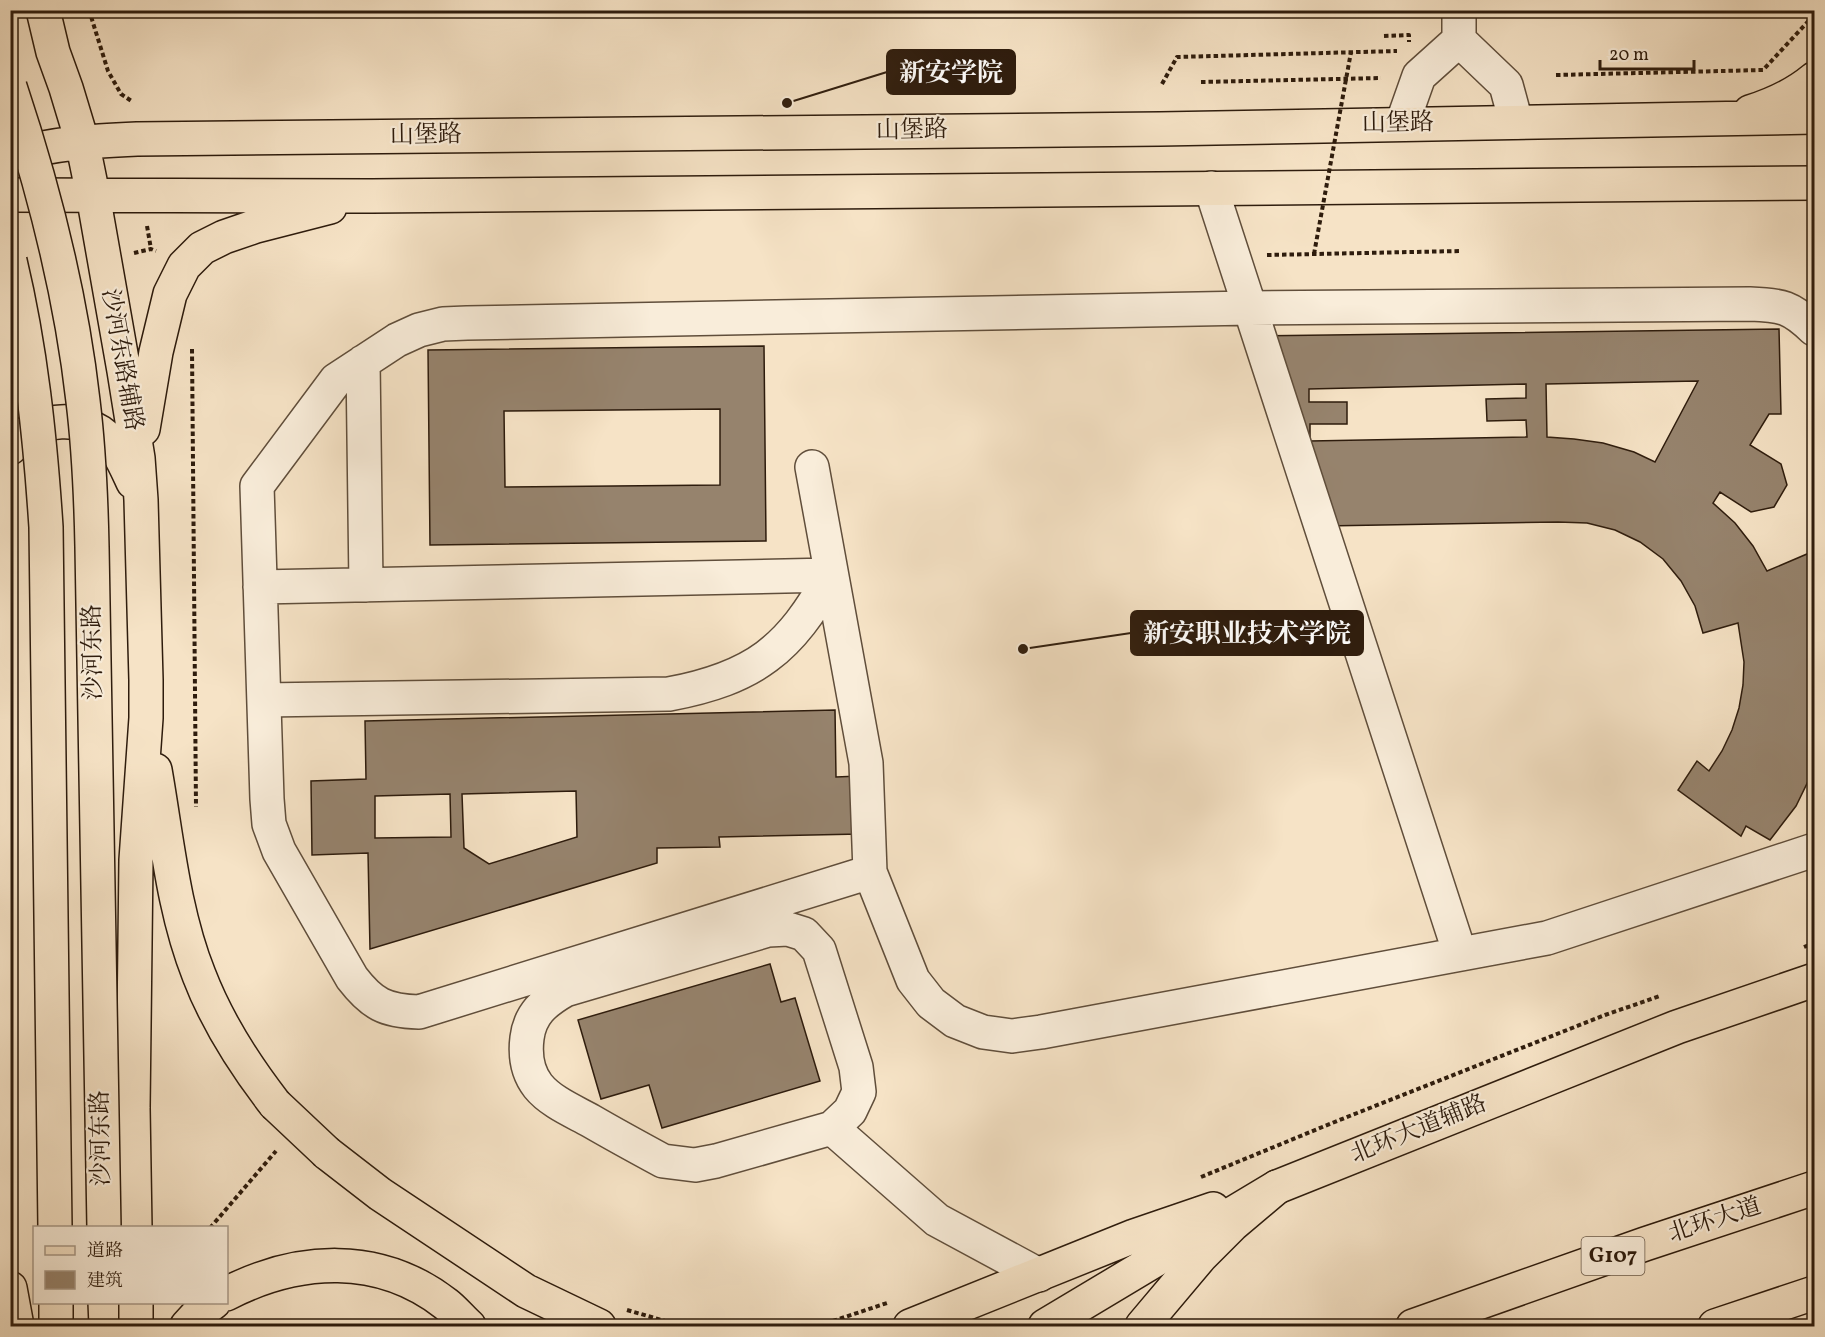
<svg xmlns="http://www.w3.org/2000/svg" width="1825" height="1337" viewBox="0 0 1825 1337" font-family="Vollkorn,'Noto Serif SC',serif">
<rect width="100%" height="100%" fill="#f6e3c6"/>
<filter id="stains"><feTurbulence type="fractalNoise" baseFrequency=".00333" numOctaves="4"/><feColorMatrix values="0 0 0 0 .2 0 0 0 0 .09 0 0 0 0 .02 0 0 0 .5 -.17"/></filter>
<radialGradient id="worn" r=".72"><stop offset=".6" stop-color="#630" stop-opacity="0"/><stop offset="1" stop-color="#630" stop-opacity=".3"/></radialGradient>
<path fill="#96836d" stroke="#2e1c0d" stroke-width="1.5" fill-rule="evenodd" d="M1779,329l2,85h-12l-19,31 31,19 6,21 -13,22 -23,5 -31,-20 -7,11 22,20 18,23 14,25 47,-20v218l-18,37 -26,34 -24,-14 -5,10 -63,-46 19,-29 12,10 13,-20 10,-21 7,-22 4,-23 1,-23 -6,-39 -35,10 -8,-27 -14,-25 -18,-22 -23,-17 -25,-12 -28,-7 -29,-1 -234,4 -64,-190zM1698,381l-43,81 -21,-10 -31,-9 -29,-4 -27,-2 -1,-53zM1526,384v14l-40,1 1,22 39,-1 1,17 -217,4v-17h37v-22h-38v-13z
M764,346l2,195 -336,4 -2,-195zM720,409v76l-215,2 -1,-76z
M835,710l1,67 23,-1 1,58 -141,3 1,10 -63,1v15l-287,86 -2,-96 -56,2 -1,-74 55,-2 -1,-58zM576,791l1,46 -88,27 -25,-16 -2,-54zM450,794l1,43 -76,1v-42z
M770,964l11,38 14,-4 25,83 -158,47 -13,-43 -48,14 -23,-79z"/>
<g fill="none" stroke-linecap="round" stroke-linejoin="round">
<defs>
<path id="minor" d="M1459,40l47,45 10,37
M1402,124l17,-48 40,-36v-30
M1211,188l249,766
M363,362l3,223
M812,467l54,296 4,109 43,108 18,23 24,18 28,11 29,4 29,-4 506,-94 267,-88
M260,587l571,-12c-41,75 -77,103 -162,119l-405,6
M870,872l-451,140c-34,-1 -47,-8 -67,-34l-73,-127 -10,-27 -2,-25 -10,-313 79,-106 61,-40 22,-10 24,-6 24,-1 783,-15 500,-4c32,1 41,3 64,25
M788,929l16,5 15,16 37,117 3,25 -9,19 -18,17 -116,33 -21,4 -32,-4c-24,-13 -48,-26 -72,-40 -18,-10 -40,-19 -53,-35 -11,-14 -13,-32 -11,-48 3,-24 17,-36 38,-48l203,-60z
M832,1128l105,92 102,55"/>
<path id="major" d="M43,10l10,42 13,36 16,53 11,54 31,176 14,87 3,42 5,180v38l-10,142 -3,248 2,120
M1750,112c22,-7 46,-18 64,-33
M10,156c43,-13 83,-15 127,-17l1023,-10 654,-12
M10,195l362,1 1442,-13
M143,429l13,-77 14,-58 14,-28 18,-18 22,-11 32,-11 74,-19
M10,448c5,-4 9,-10 14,-13 21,-16 53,-18 76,-3 16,11 25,33 33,50
M155,770c12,68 18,140 44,205 18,47 45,89 76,129
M327,1153l53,41 146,97 73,35
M10,1288l7,38
M226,1294c72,-37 153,-42 220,10 8,6 15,15 23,22
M105,1302l1,24
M56,1326v-24
M187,1326l11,-12 16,-12
M910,1326l224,-90 79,-27
M1045,1326l232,-139 400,-160 137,-47"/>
<path id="highway" d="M1142,1326l59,-70 31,-31 45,-38
M1413,1326l232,-82 169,-56
M1715,1326l99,-33"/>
</defs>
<use href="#minor" stroke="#604e3b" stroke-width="36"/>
<use href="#major" stroke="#2e1c0d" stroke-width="36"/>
<use href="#highway" stroke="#2e1c0d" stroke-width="36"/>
<path stroke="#2e1c0d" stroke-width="4" stroke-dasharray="4.5 3" stroke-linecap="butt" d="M89,10l19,61 13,23 12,8
M1384,36l25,-1v7
M1556,75l207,-5 51,-55
M1201,82l180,-4
M1162,84l15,-27 220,-6
M147,226l4,23
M134,253l17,-4 5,2
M1267,255l194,-4
M192,349l4,458
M1804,947l10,-4
M1201,1177l136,-56 268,-106 55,-19
M210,1228l66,-77
M627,1310l45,13 36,3
M773,1326l60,-5 54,-18"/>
<use href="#minor" stroke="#f9edda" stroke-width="33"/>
<use href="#major" stroke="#f6e3c6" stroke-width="33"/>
<use href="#highway" stroke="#f6e3c6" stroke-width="33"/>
<defs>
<path id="major-bridge" d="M10,87c34,102 61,207 73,314 6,49 8,97 9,146l12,681
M10,261c21,88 30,176 36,266l9,701
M275,1104l52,49
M136,1326v-24"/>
</defs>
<use href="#major-bridge" stroke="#2e1c0d" stroke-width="36" stroke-linecap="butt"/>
<path stroke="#2e1c0d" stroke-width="4" stroke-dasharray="4.5 3" stroke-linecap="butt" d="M1314,254l37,-202"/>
<use href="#major-bridge" stroke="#f6e3c6" stroke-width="33"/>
</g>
<g text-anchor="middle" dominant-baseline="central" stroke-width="4.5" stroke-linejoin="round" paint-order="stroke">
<rect fill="#f9edda" stroke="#6b5b4a" stroke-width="1.5" x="1581.5" y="1237" width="63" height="38" rx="4.5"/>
<g font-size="22" font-weight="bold" fill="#2e1c0d">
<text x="1613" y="1256">G107</text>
</g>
<g font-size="24" fill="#2e1c0d" stroke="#f9edda">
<text transform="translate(1398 124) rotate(-1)">山堡路</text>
<text transform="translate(912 131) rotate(-1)">山堡路</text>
<text transform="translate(426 136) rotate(-1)">山堡路</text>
<text transform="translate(121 360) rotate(80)">沙河东路辅路</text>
<text transform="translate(94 652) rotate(-91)">沙河东路</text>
<text transform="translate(1419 1130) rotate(-22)">北环大道辅路</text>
<text transform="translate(102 1138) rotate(-91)">沙河东路</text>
<text transform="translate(1715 1221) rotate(-18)">北环大道</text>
</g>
</g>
<path fill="none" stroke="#2e1c0d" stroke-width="2" d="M787 103L887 72M1023 649L1131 633"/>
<g fill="#2e1c0d" stroke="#f9edda" stroke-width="2">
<circle cx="787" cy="103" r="6"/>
<circle cx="1023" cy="649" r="6"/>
</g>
<g fill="#2e1c0d" stroke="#2e1c0d" stroke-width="2">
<rect x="887" y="50" width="128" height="44" rx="6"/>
<rect x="1131" y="611" width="232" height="44" rx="6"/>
</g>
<g font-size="26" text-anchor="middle" font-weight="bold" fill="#fff">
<text x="951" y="81">新安学院</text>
<text x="1247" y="642">新安职业技术学院</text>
</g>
<rect width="1825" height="1337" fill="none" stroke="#f6e3c6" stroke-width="36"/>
<rect x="12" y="12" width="1801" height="1313" fill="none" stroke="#2e1c0d" stroke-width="3"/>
<rect x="18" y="18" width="1789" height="1301" fill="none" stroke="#2e1c0d" stroke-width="1.5"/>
<rect x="33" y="1226" width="195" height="78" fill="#f9edda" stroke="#a89988" stroke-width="1.5"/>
<rect x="45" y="1246" width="30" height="9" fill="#f6e3c6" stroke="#a89988" stroke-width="1.5"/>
<text x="87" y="1256" font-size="18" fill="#2e1c0d">道路</text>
<rect x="45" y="1271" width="30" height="18" fill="#96836d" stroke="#a89988" stroke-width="1.5"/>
<text x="87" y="1286" font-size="18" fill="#2e1c0d">建筑</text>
<path d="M1600 60v9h94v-9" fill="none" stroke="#2e1c0d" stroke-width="3"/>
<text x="1609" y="60" font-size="18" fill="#2e1c0d" stroke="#f9edda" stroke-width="4.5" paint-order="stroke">20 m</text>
<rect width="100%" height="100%" filter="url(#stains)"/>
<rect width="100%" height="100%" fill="url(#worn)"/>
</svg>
